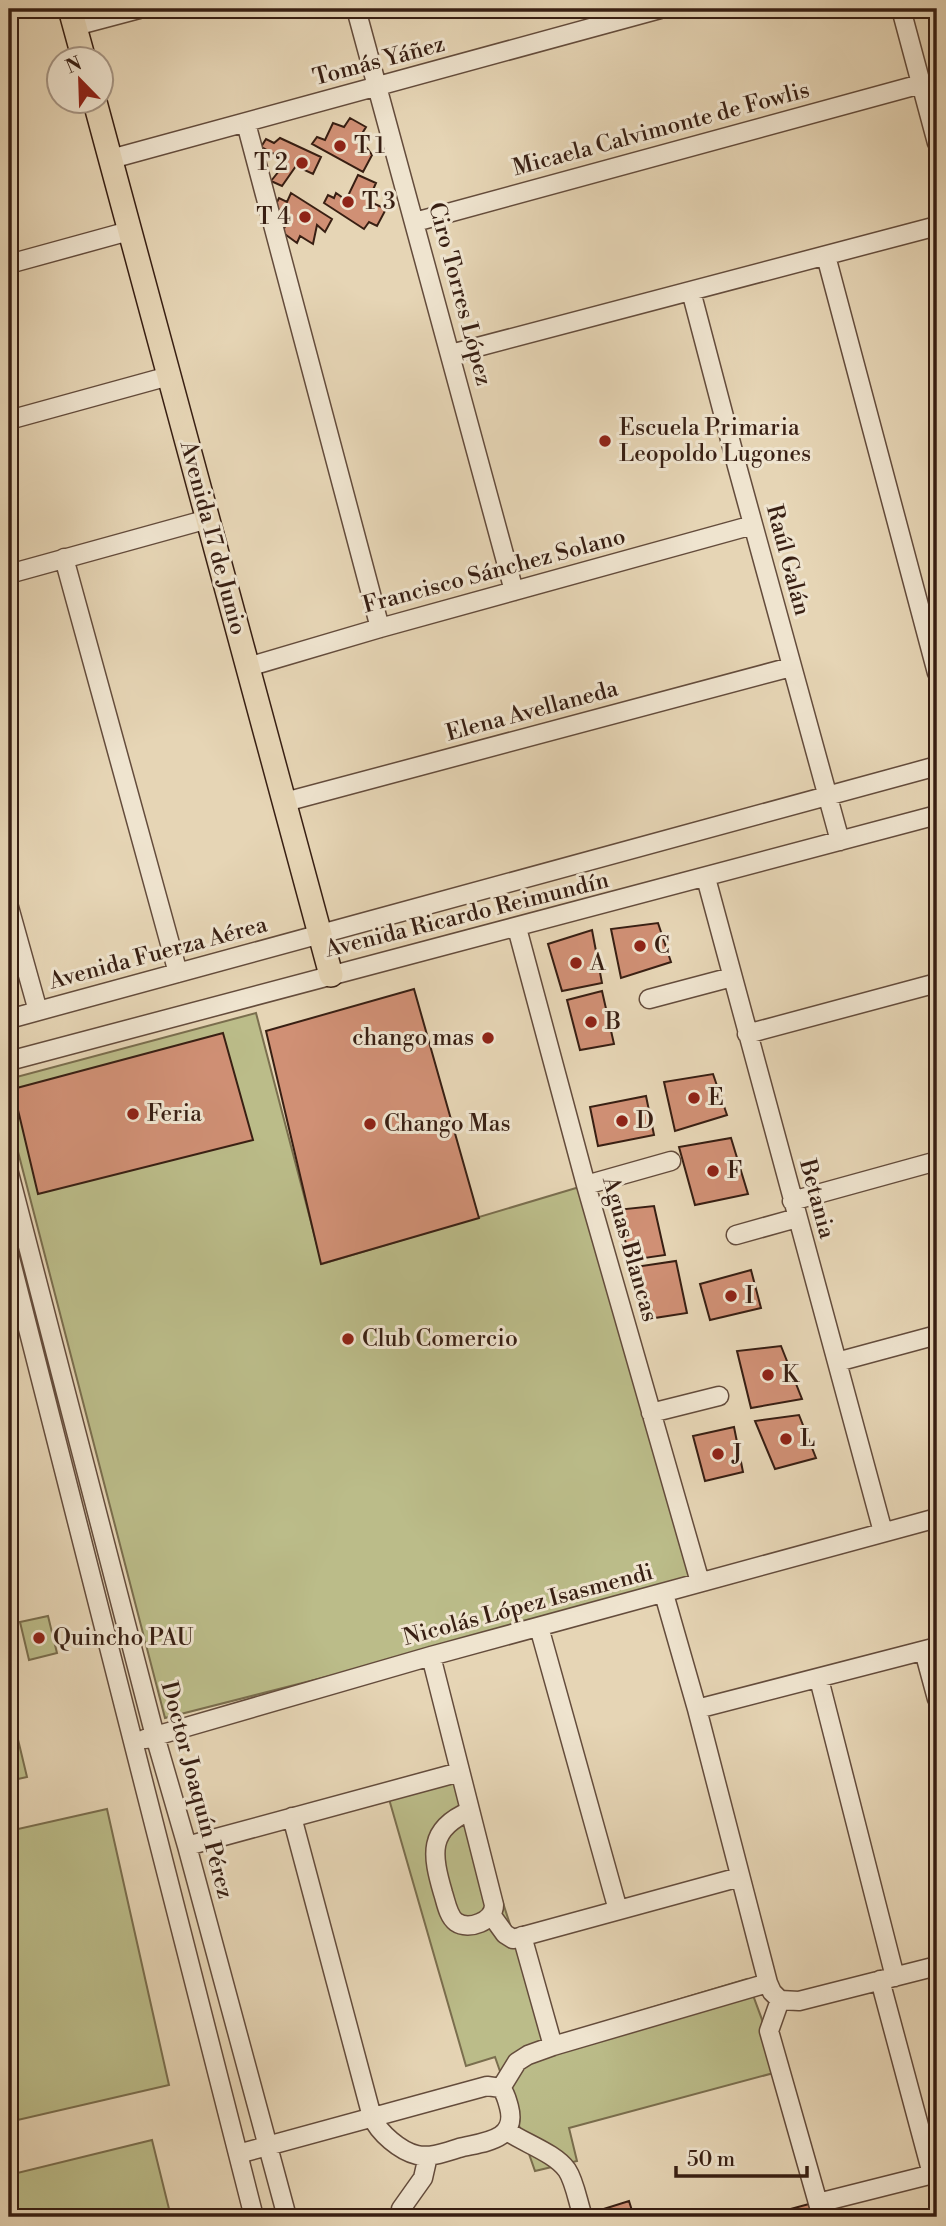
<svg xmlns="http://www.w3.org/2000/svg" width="946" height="2226" viewBox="0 0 946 2226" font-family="'Libre Bodoni',serif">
<rect width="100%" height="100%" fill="#e6d5b5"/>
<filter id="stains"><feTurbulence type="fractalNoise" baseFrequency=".00286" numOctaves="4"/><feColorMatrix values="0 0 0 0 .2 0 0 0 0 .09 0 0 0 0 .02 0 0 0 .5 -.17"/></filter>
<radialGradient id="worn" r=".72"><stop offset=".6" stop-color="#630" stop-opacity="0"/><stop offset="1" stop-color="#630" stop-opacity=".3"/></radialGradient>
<path fill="#bbbc89" stroke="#7a6e4e" stroke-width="2" d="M256,1013l66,251 264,-79 114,397 -535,136 -156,-601v-38z
M48,1616l9,37 -28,7 -9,-38z
M9,1702l18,75 -18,4z
M462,1776l85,263 200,-60 34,92 -212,57 8,33 -42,10 -40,-114 -29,9 -79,-274z
M107,1809l62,276 -160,37v-291z
M152,2140l19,77h-162v-42z"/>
<path fill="#d09075" stroke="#381f13" stroke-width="2" d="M350,118l16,9 -9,15 10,6 5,7 -9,17 -51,-28 5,-7 8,3 8,-17 11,4z
M280,138l41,19 -8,17 -17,-8 -14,20 -11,-5 16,-20 -26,-14 5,-8 8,4z
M358,175l18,8 -8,18 18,8 -9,17 -8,-4 -5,7 -40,-26 4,-8 6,3 2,-5 10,7z
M291,193l41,26 -7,13 -8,-7 -4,19 -13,-8 -3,7 -15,-11 6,-11 -11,-7 3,-3 -5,-5 4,-8 8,4z
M658,923l13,39 -50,16 -10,-49z
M592,930l10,53 -40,8 -14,-47z
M414,989l65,229 -158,46 -55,-233z
M602,991l12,53 -34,6 -13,-50z
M223,1033l30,107 -215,54 -25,-105z
M713,1074l14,41 -52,16 -11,-49z
M646,1096l8,39 -56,11 -8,-39z
M731,1138l17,56 -53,11 -16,-58z
M654,1206l11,49 -34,5 -15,-50z
M676,1261l11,52 -39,6 -13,-52z
M751,1270l10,38 -51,12 -10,-36z
M781,1346l21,53 -51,9 -14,-57z
M799,1415l17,43 -41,11 -20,-48z
M734,1427l9,45 -38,9 -12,-45z
M629,2201l5,16h-42l-1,-4z
M809,2204l4,13h-52z"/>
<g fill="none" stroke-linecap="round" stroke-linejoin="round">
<defs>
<path id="minor" d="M356,9l158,582
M901,9l36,134
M75,26l64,-17
M246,123l134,505
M111,159l549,-150
M415,222l506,-138
M826,256l111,417
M9,264l120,-33
M691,291l46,175 103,375
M451,354l486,-128
M9,420l160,-44
M64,558l114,415
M9,574l199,-55
M248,667l132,-39 373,-103
M285,802l506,-135
M706,878l177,654
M9,907l29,104
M517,928l69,257 114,397
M649,999l83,-22
M9,1019l928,-253
M747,1034l190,-51
M9,1061l928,-246
M9,1173l146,563 32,110 100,371
M586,1185l85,-24
M792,1201l145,-40
M736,1235l61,-17
M9,1254l245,963
M837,1362l100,-27
M651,1413l68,-17
M664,1594l33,115 71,274 4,9 8,8
M539,1627l79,283
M924,1651l13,48
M431,1656l63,249c0,16 -25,26 -38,17 -8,-6 -10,-20 -13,-29 -11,-38 -16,-64 27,-82
M819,1679l76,298
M697,1709l240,-62
M145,1739l286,-83 506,-138
M187,1846l273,-74
M492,1916l13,18 8,5 227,-62
M522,1936l31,110
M880,1980l52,194
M780,2000l-11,31 53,186
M780,2000l19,1 138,-35
M501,2088l16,-26 11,-7 25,-9 215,-63
M507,2131c17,12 48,22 60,39 8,12 11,33 16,47
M238,2154c83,-23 166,-46 249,-68l14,2c5,6 6,12 8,19 9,34 -26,35 -50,41 -13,4 -28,10 -42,7 -17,-4 -38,-22 -45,-38l-80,-300
M818,2203l119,-30
M403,2217l-2,-8 22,-31 5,-22"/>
<path id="major" d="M70,9l14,51
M95,102l236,873"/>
</defs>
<use href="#minor" stroke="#644c3c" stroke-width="21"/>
<use href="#major" stroke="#381f13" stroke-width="26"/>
<use href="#minor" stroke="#efe4cf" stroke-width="18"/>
<use href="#major" stroke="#e6d5b5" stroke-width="23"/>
</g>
<g fill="#8f2418" stroke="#efe4cf" stroke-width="2.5">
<circle cx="340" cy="146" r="7"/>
<circle cx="302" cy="163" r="7"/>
<circle cx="348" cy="202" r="7"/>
<circle cx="305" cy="217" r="7"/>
<circle cx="605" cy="441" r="7"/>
<circle cx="640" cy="946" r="7"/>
<circle cx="576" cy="963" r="7"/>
<circle cx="591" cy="1022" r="7"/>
<circle cx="488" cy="1038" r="7"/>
<circle cx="694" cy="1098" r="7"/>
<circle cx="133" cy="1114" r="7"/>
<circle cx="622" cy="1121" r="7"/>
<circle cx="370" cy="1124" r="7"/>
<circle cx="713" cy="1171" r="7"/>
<circle cx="731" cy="1296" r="7"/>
<circle cx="348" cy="1339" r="7"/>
<circle cx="768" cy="1375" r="7"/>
<circle cx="786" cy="1439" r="7"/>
<circle cx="718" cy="1454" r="7"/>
<circle cx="39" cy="1638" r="7"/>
</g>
<g text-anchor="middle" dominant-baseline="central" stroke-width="6" stroke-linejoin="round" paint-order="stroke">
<g font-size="23" fill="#381f13" stroke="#efe4cf">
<text transform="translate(379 61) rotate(-15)">Tomás Yáñez</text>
<text transform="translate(661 129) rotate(-15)">Micaela Calvimonte de Fowlis</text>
<text transform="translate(460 294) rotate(75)">Ciro Torres López</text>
<text transform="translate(213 538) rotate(75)">Avenida 17 de Junio</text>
<text transform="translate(788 560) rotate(75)">Raúl Galán</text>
<text transform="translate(494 571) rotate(-15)">Francisco Sánchez Solano</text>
<text transform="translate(532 711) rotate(-15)">Elena Avellaneda</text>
<text transform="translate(467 915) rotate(-14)">Avenida Ricardo Reimundín</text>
<text transform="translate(158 953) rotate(-15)">Avenida Fuerza Aérea</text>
<text transform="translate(817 1199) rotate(75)">Betania</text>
<text transform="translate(630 1249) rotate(74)">Aguas Blancas</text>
<text transform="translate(528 1605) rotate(-15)">Nicolás López Isasmendi</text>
<text transform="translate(197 1790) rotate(75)">Doctor Joaquín Pérez</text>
</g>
<g font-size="23" fill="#381f13" stroke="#efe4cf" text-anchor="start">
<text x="354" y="146">T 1</text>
<text x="288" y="163" text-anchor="end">T 2</text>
<text x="362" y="202">T 3</text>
<text x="291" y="217" text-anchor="end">T 4</text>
<text x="619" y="428">Escuela Primaria<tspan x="619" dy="26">Leopoldo Lugones</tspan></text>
<text x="654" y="946">C</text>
<text x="590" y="963">A</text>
<text x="605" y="1022">B</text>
<text x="474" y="1038" text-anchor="end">chango mas</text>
<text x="708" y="1098">E</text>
<text x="147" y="1114">Feria</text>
<text x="636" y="1121">D</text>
<text x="384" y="1124">Chango Mas</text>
<text x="727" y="1171">F</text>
<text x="745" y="1296">I</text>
<text x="362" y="1339">Club Comercio</text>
<text x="782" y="1375">K</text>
<text x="800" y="1439">L</text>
<text x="732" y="1454">J</text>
<text x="53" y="1638">Quincho PAU</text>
</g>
</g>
<rect width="946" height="2226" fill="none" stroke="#e6d5b5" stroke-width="35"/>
<rect x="10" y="10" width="925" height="2205" fill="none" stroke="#381f13" stroke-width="3.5"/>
<rect x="18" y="18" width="911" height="2191" fill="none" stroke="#381f13" stroke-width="2"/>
<g transform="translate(80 80) rotate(337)"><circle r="33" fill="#efe4cf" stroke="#a69584" stroke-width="2"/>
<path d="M0-5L12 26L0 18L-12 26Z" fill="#8f2418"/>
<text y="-10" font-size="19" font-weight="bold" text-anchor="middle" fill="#381f13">N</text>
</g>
<path d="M676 2166v10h131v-10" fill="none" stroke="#381f13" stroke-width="3.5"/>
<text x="687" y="2166" font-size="21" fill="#381f13" stroke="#efe4cf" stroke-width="5" paint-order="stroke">50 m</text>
<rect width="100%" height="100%" filter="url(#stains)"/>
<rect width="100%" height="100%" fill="url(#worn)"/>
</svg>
